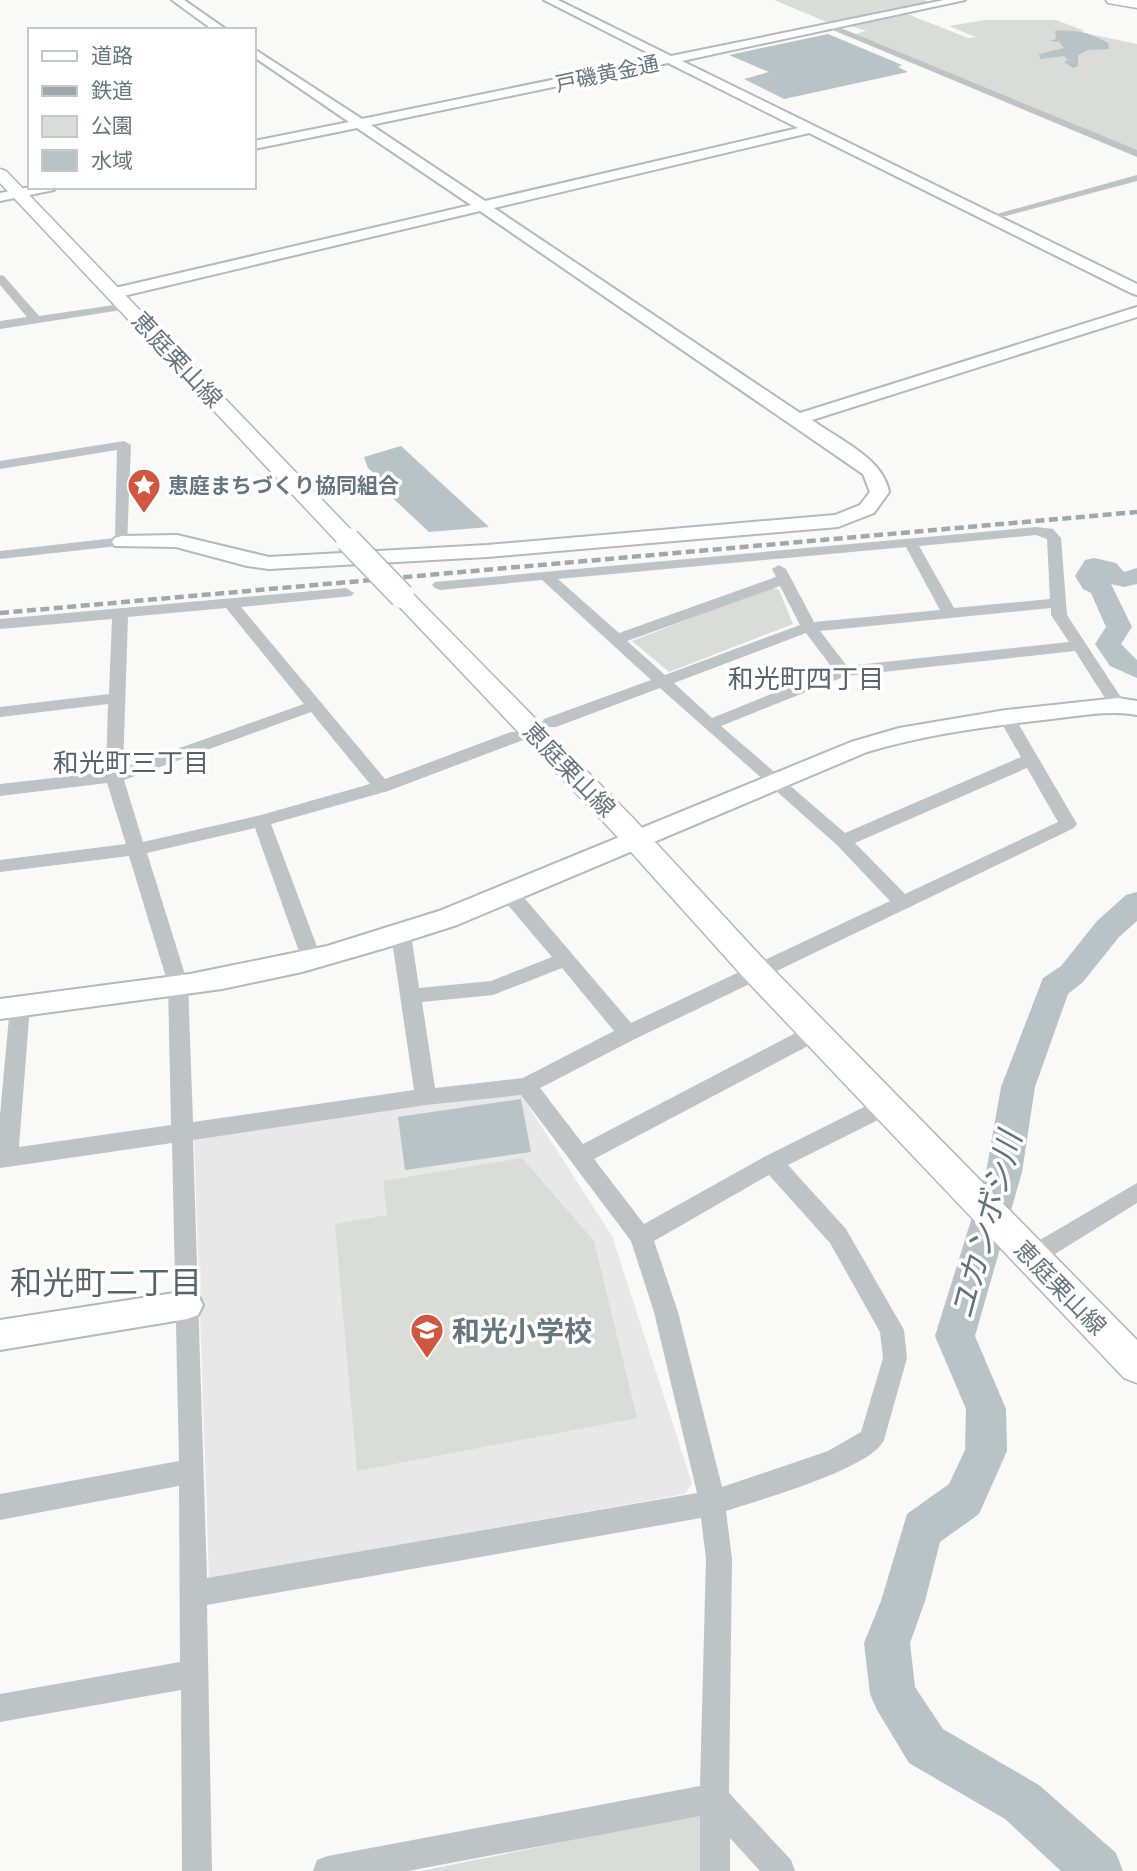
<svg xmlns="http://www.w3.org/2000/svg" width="1137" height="1871" viewBox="0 0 1137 1871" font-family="'Golos Text','Noto Sans JP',sans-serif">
<rect width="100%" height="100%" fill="#f9f9f7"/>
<path fill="#e7e8e7" d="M520,1093l92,143 80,247 -7,11 -476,85 -15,-444z"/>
<path fill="#daddd7" d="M774,0h151l4,2 -100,21z
M907,14l61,24 8,-1 -27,-11 36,-6h71l29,11 -5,1 57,12v109l-282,-119 11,-3 -15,-5z
M771,587l8,3 14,34 -124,48 -37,-31z
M522,1158l72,83 43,177 -280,53 -22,-247 52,-9 -4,-34z
M701,1814l5,57h-285z"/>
<path fill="#b8c3c6" d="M1055,31c20,-2 36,2 53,12l1,6 -21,1 -10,5v11l-5,2 -9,-6 4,-2 -4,-4 -24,3 -1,-5 25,-6 -5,-6 -10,-1 7,-2z
M828,34l74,31 -4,2 10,5 -124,27 -40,-20 25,-7 -40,-17z
M401,446l88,81 -60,5 -45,-42 7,-3 -23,-19 -4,-11z
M521,1099l10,53 -126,18 -7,-53z"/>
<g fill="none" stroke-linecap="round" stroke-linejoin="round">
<path fill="#b8c3c6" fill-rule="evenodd" d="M1094,558l22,5 8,9 13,-4v16l-13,3 -13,-3 21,43 -11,17 16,16v18l-27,-12 -15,-22 11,-17 -15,-34 -8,-4 -8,-13 10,-16z
M1137,892v29l-18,16 -36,45 -15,12 -33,93 -13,85 -47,164 31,73 1,42 -28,63 -39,28 -15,59 -15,42 5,44 28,42 96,56 77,68 7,18h-62l-56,-52 -96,-56 -32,-53 -7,-16 -6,-51 17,-42 26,-87 42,-30 16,-34 1,-41 -31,-73 51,-164 15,-85 42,-109 18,-12 36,-45 29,-26z"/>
<defs>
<path id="secondary" d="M172,0h12l43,30h-14z
M544,0h14l113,56 273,-56h21l-283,61 455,223v11l-6,-2 -322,-160 -315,75 306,205 337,-106v10l-325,103c26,19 71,38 77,72l-15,21 -36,14 -351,30 -218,12 -22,-3 -71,-19 -61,-1 -3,-4 3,-4 7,-2 55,-1 92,22 218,-12 348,-30 25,-10 10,-13 -7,-18 -383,-263 -365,87 -8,-5 8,-5 356,-83 -114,-77 -103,21v-8l95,-19 -95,-65v-8l108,70 296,-61zM668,63l130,65 -313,73 -114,-76z
M30,187h26l-2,3 -54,11v-8z
M1118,698l19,3v14c-28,-5 -57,1 -85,4 -62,7 -125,15 -185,33l-410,173 -72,23 -83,24 -80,17 -222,30v-20l190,-25 137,-28 112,-35 412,-169 48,-14 107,-18z
M187,1291l11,4 5,10 -5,10 -11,4 -187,31v-30z"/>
<path id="primary" d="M0,169l6,2 350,364 3,5 -3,5h-16l-340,-362z
M402,589l8,2 223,227 135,146 369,376v43l-13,-5 -378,-398 -133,-148 -219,-231 -4,-5 4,-5z"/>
<path id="highway" d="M1106,0h31v8l-29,-5z"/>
</defs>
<use href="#secondary" stroke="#b3b9bd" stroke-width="4"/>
<use href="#primary" stroke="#b2b8bb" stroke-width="3"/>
<use href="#highway" stroke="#b4b8bb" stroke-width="3"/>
<path fill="#bec3c6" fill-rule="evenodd" d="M831,24l306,126v7l-309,-129z
M1137,175v6l-146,39 -5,-3z
M0,275l4,1 35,40 89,-13 6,3 -6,3 -128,20v-8l27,-4 -27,-32z
M124,441l7,4 -4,100 -127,14v-8l115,-13 2,-88 -117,19v-8z
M1036,527l17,2 8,9 6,77 59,90 -2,4h-12l-37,-58 -229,25 -125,50 124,107 176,-76 -23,-40 8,-5 6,1 65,111 -3,4 -439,211 -95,49 43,56 226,-118 7,-2 7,2 3,6 -3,6 -229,121 50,65 120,-67 116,-58 8,-2 8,2 3,6 -3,6 -108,54 58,64 58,101 3,28 -23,82c-13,29 -125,60 -158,71l6,48 -3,234 62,67 4,11h-35l-30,-33v33h-30v-55l-292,55h-95l4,-11 11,-4 372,-70 6,-227 -5,-41 -494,87 5,266h-30l-1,-181 -181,32v-28l180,-32 -1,-176 -179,34v-26l179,-33 -7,-318 -172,25v-53l10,-109 3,-5 7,-3 7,3 3,5 -11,141 152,-22 -3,-141 -39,-128 -129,16v-12l126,-16 -19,-61 -107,13v-12l106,-12 2,-68 -108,13v-10l109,-13 3,-75 -112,10v-10l346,-31 8,5 -3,3 -110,11 144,172 126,-47h12l2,4 -2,4 -135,51 -117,33 51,136 -3,5h-14l-3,-5 -47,-132 -108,25 41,131 5,138 221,-32 -23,-156 3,-5h14l3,5 8,54 72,-7 61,-24 -51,-60 -2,-5 2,-5h14l116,136 259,-122 -53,-56 -177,-157 -104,39h-12l-2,-4 2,-4 107,-39 -109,-100 -102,10 -5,-2 -3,-3 3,-3zM1036,535l11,4 3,60 -96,9 -35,-62zM906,547l34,63 -126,12 -28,-53 -7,-4 -7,4 4,8 -157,56 -61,-54zM780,586l20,39 -135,50 -38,-34zM226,608l78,96 -181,64 5,-151zM1051,608v7l18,27 -222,24 -27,-35zM806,633l27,36 -121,49 -38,-35zM311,712l59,72 -109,31 -118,27 -19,-62zM1027,768l31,54 -153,72 -50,-51zM562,968l52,63 -91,47 -88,10 -13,-86 71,-7zM521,1095l110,146 23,71 43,181 -490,85 -14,-438 233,-35zM769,1175l61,68 50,89 3,26 -22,74 -33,19 -106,36 -44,-175 -24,-71z
M1137,1183v20l-98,61 -8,3 -8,-3 -4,-7 4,-7z"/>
<use href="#secondary" fill="#fff" fill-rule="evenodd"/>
<use href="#primary" fill="#fff" fill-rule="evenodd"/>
<use href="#highway" fill="#fff" fill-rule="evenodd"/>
<path stroke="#a1a8ac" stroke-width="4.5" stroke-dasharray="9 4.5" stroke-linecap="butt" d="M0,613l1137,-101"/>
<defs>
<path id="primary-bridge" d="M348,540l54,56"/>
</defs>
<use href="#primary-bridge" stroke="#b2b8bb" stroke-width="27" stroke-linecap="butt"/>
<use href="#primary-bridge" stroke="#fff" stroke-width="24"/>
</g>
<defs>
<symbol id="sight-pin" viewBox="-11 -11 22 30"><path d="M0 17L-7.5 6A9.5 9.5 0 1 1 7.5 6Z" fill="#d1563f" stroke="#fff"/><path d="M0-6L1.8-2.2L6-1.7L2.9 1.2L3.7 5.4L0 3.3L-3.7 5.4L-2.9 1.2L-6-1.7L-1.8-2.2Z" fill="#fff"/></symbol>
<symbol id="school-pin" viewBox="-11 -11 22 30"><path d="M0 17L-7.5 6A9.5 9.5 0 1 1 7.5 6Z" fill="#d1563f" stroke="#fff"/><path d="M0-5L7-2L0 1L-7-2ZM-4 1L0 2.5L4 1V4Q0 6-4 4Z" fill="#fff"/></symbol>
</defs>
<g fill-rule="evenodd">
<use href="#sight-pin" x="125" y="466" width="38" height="52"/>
<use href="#school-pin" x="408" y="1311" width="38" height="52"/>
</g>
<g text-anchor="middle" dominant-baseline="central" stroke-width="7" stroke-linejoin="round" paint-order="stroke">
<g font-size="21" fill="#66767f" stroke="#fff">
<text transform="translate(607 73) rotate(-12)">戸磯黄金通</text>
</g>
<g font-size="21" font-weight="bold" fill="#66767f" stroke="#fff" text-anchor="start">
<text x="168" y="485">恵庭まちづくり協同組合</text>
</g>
<g font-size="24" fill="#66767f" stroke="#fff">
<text transform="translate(178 359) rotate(47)">恵庭栗山線</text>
<text transform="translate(570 769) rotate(46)">恵庭栗山線</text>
<text transform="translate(1061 1287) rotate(46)">恵庭栗山線</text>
</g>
<g font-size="26" fill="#58646b" stroke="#fff">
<text x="806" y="678">和光町四丁目</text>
<text x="131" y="762">和光町三丁目</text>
</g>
<g font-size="28" font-weight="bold" fill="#66767f" stroke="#fff" text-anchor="start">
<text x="452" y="1330">和光小学校</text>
</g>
<g font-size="32" font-style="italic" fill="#627478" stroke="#fff">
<text transform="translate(985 1225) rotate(-75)">ユカンボシ川</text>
</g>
<g font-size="32" fill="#58646b" stroke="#fff">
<text x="106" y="1282">和光町二丁目</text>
</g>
</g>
<rect x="28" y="28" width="228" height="161" fill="#ffffff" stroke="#c2c8cc" stroke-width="2"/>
<rect x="42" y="51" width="35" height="10" fill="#ffffff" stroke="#c2c8cc" stroke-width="2"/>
<text x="91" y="63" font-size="21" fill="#66767f">道路</text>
<rect x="42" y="86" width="35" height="10" fill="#a1a8ac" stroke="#c2c8cc" stroke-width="2"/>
<text x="91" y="98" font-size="21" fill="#66767f">鉄道</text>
<rect x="42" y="116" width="35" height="21" fill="#daddd7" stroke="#c2c8cc" stroke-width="2"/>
<text x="91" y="133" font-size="21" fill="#66767f">公園</text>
<rect x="42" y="150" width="35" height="21" fill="#b8c3c6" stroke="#c2c8cc" stroke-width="2"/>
<text x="91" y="168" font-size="21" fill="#66767f">水域</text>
</svg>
